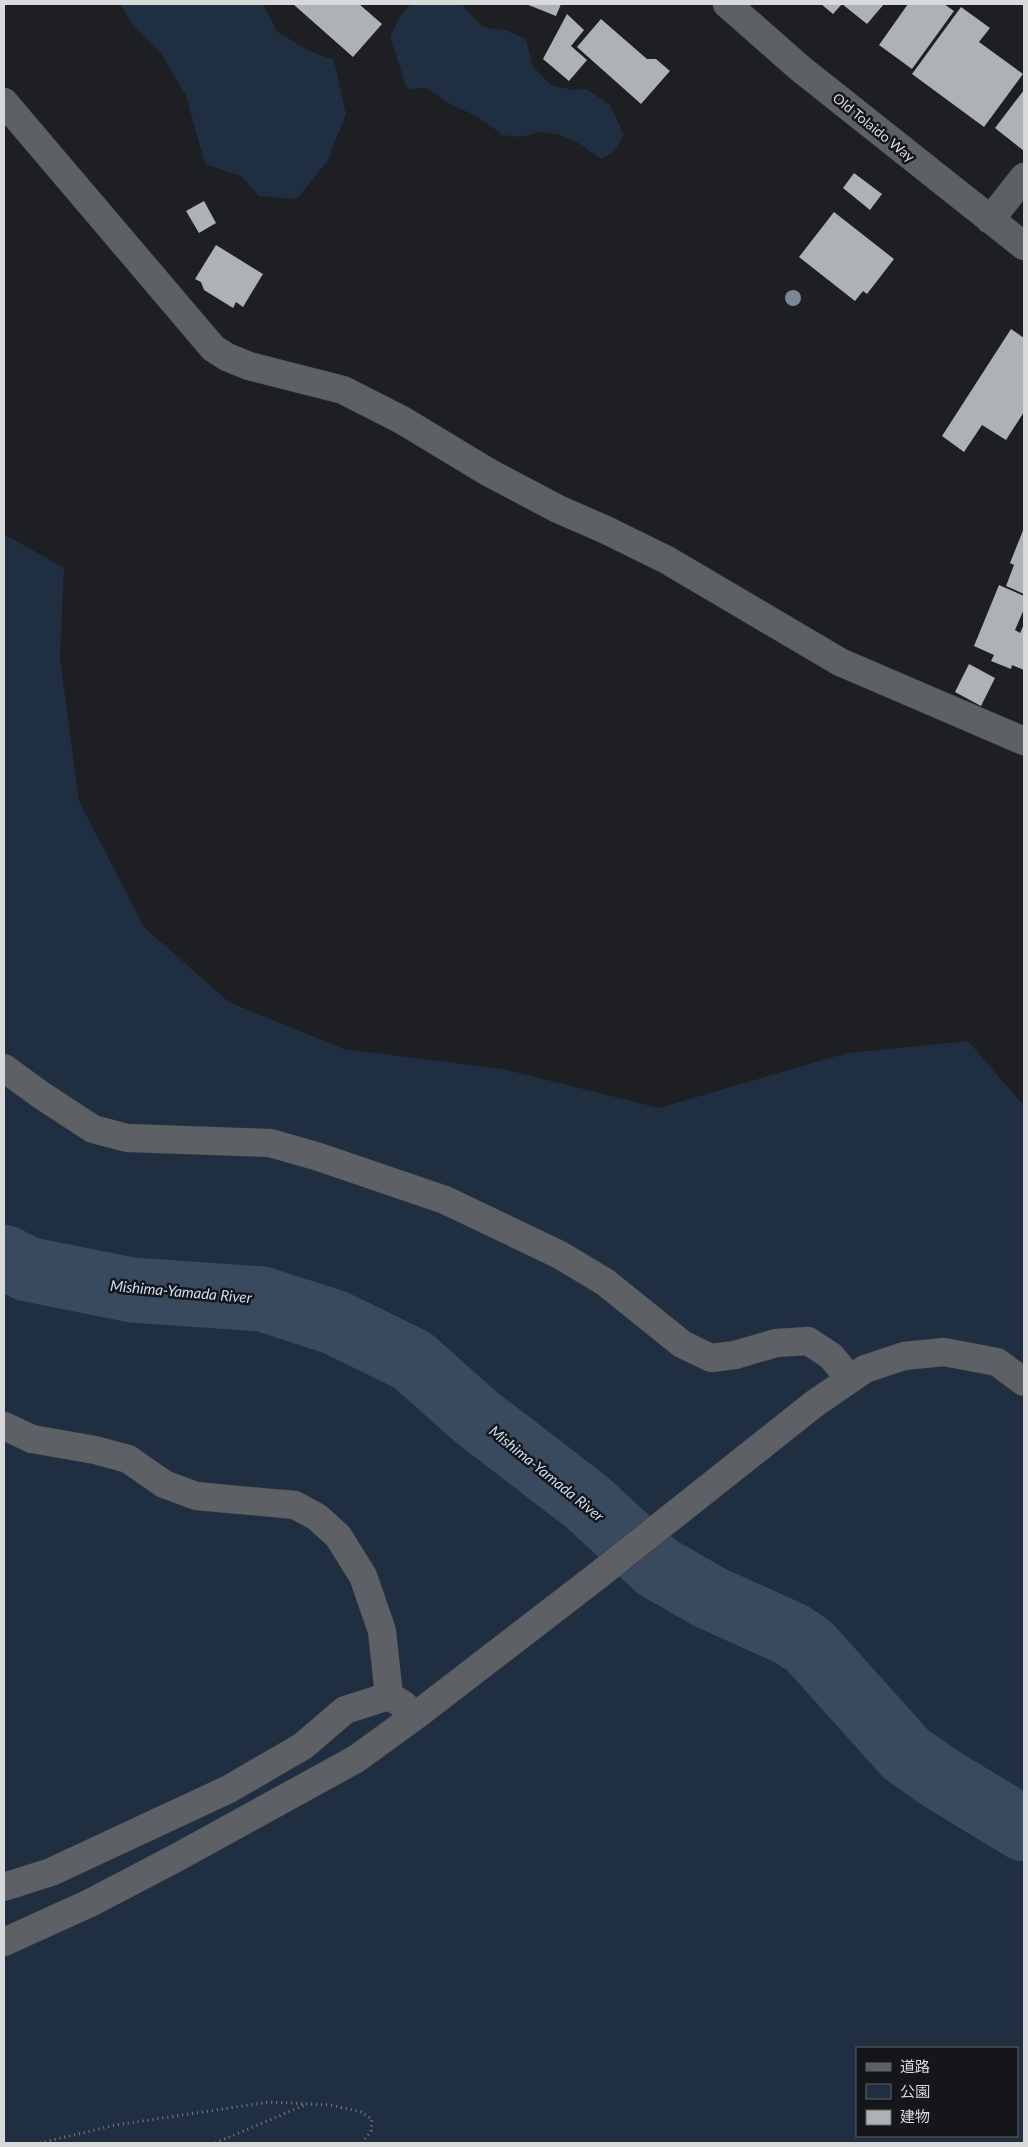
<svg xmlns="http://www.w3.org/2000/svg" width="1028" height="2147" viewBox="0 0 1028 2147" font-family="Lato,'Noto Sans JP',sans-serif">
<rect width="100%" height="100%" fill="#1d1f22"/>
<path fill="#1f2e41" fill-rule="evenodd" d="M120,4h143l14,27 32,20 25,9 12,54 -19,48 -30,37 -38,-3 -18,-20 -36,-12 -19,-68 -25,-43 -29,-29z
M411,4h50l22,23 25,4 18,8 6,26 19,20 21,5 14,-1 24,16 14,30 -10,17 -13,7 -21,-15 -23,-10 -17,-2 -19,5 -19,-2 -10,-8 -22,-14 -17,-7 -27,-18 -19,1 -17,-52 10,-20z
M4,534l60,34 -4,90 19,143 65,126 85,75 115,47 159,20 156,39 188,-55 121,-12 56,65v1037h-1020zM857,2048h160v88h-160z"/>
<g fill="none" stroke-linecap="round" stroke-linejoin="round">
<path stroke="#394a5f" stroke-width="65" d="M4,1257l23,12 105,21 130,9 72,23 78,38 64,57 112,86 69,64 52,30 82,37 18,12 97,108 34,24 84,51"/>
</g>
<path fill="#aeb1b5" d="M293,4h66l23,20 -29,33z
M526,4h35l-5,12z
M821,4h63l-17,20 -25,-20 -9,10z
M908,4h36l10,7 -42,58 -33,-24z
M961,7l29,21 -11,14 44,32 -39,53 -72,-53z
M567,14l17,16 -13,16 16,14 -18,21 -26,-22z
M601,19l46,40h9l14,12 -29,33 -64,-57z
M1024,90v61l-29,-23z
M854,173l28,21 -12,16 -27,-22z
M204,201l12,22 -17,10 -13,-22z
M834,212l60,47 -27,35 -4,-3 -8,10 -56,-44z
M216,245l47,29 -20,33 -7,-5 -3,6 -29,-18 -3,-8 -6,-3z
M1011,329l13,9v74l-18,28 -24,-15 -18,27 -22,-16z
M1024,528v66l-18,-8 8,-21 -4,-2z
M999,585l25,11v13l-9,21 5,3 4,-9v46l-12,-5 -1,4 -20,-8 3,-6 -20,-9z
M969,664l26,14 -14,28 -26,-14z"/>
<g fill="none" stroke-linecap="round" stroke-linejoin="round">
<defs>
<path id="minor" d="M727,4l74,65 223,177
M4,102l209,246 14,9 22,9 94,24 59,30 86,52 70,37 48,21 61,30 173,102 184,79
M990,220l34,-43
M4,1068l37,27 52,34 34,9 143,5 46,13 129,44 115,55 45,27 77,62 29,14 24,-3 41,-12 32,-2 23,15 19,23
M4,1426l28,13 63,11 33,9 36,25 32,12 99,9 22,12 21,19 25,40 19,55 7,65
M4,1887l47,-15 178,-83 74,-43 42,-36 44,-14 15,9
M4,1942l86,-39 86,-45 180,-99 62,-45 178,-137 218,-173 51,-35 39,-13 40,-4 53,10 27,20"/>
</defs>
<use href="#minor" stroke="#393b3e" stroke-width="29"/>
<path stroke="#7d7f81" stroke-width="3" stroke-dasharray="1 4" stroke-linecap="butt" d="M40,2143l76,-18 153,-23 61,3 31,7 11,7 -1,12 -9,12
M215,2143l90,-38"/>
<use href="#minor" stroke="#5d6064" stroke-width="28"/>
</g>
<circle fill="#7a8797" cx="793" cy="298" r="8"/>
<g text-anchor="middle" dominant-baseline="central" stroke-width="5" stroke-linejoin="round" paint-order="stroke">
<g font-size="14" fill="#d7d9db" stroke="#141619">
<text transform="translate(874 127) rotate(39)">Old Tolaido Way</text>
</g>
<g font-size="15" font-style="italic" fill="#c9ddf8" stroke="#141619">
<text transform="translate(181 1291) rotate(5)">Mishima-Yamada River</text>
<text transform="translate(547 1473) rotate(39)">Mishima-Yamada River</text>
</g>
</g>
<rect width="1028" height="2147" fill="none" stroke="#d7d9db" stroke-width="10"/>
<rect x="856" y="2047" width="162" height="90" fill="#141619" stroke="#626467"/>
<rect x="866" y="2063" width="25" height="8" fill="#5d6064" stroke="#626467"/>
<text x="900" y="2072" font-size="15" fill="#d7d9db">道路</text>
<rect x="866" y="2084" width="25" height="15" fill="#1f2e41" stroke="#626467"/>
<text x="900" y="2097" font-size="15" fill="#d7d9db">公園</text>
<rect x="866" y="2110" width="25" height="15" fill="#aeb1b5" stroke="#626467"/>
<text x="900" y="2122" font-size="15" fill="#d7d9db">建物</text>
</svg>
